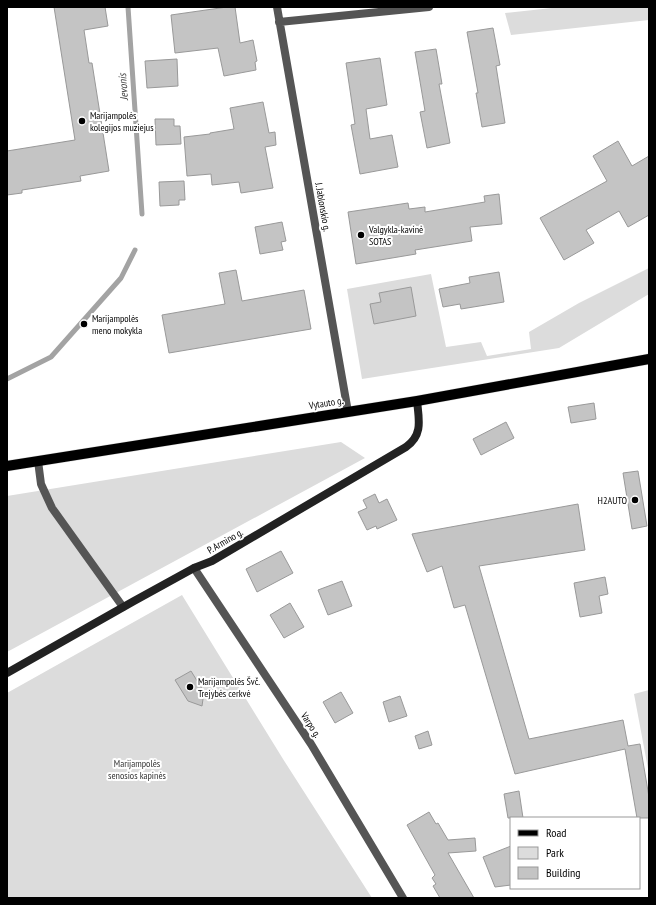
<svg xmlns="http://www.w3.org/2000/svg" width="656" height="905" viewBox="0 0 656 905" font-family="'PT Sans Narrow',sans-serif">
<rect width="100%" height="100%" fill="#fff"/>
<path fill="#dcdcdc" d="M561,7h88v13l-138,15 -6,-22z
M649,268v26l-90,54 -197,31 -15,-90 84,-15 15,73 35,-5 6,14 44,-7 -2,-17 50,-29z
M341,442l24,16 -358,194v-156z
M182,595l101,164 89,139h-365v-205z
M649,690v84l-15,-80z"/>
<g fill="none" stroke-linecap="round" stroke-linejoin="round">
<path stroke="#a3a3a3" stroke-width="5" d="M128,7l14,207
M7,379l44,-22 70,-79 14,-28"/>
</g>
<path fill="#c4c4c4" stroke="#999" d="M54,7h51l3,19 -24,4 5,33h3l17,108 -29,5 1,5 -59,9v3l-15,2v-44l68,-11z
M227,7h8l5,36 13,-3 4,21 -2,1 1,8 -32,6 -6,-28 -43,5 -4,-38z
M493,28l7,37 -4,1 9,57 -23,4 -6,-34h2l-11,-61z
M436,49l6,35h-3l11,59 -23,5 -7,-36 5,-1 -10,-59z
M380,58l7,47 -21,4 4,30 22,-4 6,32 -38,7 -9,-49 4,-1 -9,-61z
M177,59l1,27 -31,2 -2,-27z
M263,102l6,31 6,-1 1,13 -11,2 8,41 -32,5 -2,-11 -27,3 -1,-11 -24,2 -3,-39 26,-3v-1l24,-4 -4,-21z
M155,119h19v7h6l1,18 -25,1z
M618,141l14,25 17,-10v59l-21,12 -9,-16 -33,19 8,13 -30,17 -24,-42 67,-37 -14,-25z
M184,181l1,19h-6v5l-19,1 -1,-24z
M499,194l3,30 -32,3 2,14 -57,9 1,4 -60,10 -8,-52 60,-9 1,6 16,-2v5l60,-10 -1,-6z
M282,222l4,19 -5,1 2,8 -23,4 -5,-27z
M236,270l6,31 62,-11 7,39 -142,24 -7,-38 63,-11 -6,-31z
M499,272l5,30 -43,7 -1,-5 -17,3 -4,-18 31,-6 -1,-6z
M411,287l5,29 -42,8 -4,-20 11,-2 -2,-9z
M594,403l2,16 -25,4 -3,-16z
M506,422l8,16 -33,17 -8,-16z
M638,471l9,55 -15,3 -9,-56z
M375,494l4,9 8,-4 10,21 -20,9 -1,-3 -9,4 -9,-18 9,-4 -4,-8z
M578,504l7,46 -106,16 50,173 94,-19 5,26 12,-2 9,53v21h-12l-12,-69 -110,25 -50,-169 -11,3 -12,-42 -15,6 -15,-38z
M281,551l12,22 -36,19 -11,-23z
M605,577l3,17 -9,2 3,17 -22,4 -6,-34z
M342,581l10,25 -24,9 -10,-25z
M290,603l14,24 -20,11 -14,-23z
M191,671l13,21 -2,14 -14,-5 -13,-21z
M341,692l12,21 -18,10 -12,-21z
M400,696l7,20 -18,6 -6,-20z
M428,731l4,14 -13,4 -4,-13z
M519,791l4,27h-15l-4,-24z
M429,812l7,12 2,-1 10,17 27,-2 1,13 -28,2 26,45h-34l-7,-12 3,-2 -4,-6 3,-3 -28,-50z
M511,846v39l-16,2 -12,-30z"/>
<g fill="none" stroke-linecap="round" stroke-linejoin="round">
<defs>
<path id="primary" d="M7,466l410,-65 232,-42"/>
</defs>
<use href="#primary" stroke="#dbdbdb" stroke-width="11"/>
<path stroke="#555" stroke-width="8" d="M277,7l71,405
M279,22l150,-15
M38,461l3,23 11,24 71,99
M194,568l117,176 92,154"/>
<path stroke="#222" stroke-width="8" d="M7,673l127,-72 60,-33 18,-7 194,-114c17,-12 13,-27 11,-46"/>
<use href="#primary" stroke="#000" stroke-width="10"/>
</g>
<g fill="#000" stroke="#fff" stroke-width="1.5">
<circle cx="82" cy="121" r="4"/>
<circle cx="361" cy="235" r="4"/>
<circle cx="84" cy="324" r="4"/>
<circle cx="635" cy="500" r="4"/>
<circle cx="190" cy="687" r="4"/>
</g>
<g text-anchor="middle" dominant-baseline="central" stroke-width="4" stroke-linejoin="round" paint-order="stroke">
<g font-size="10" fill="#000" stroke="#fff" text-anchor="start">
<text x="90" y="115">Marijampolės<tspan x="90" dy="12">kolegijos muziejus</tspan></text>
<text x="369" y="229">Valgykla-kavinė<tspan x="369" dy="12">SOTAS</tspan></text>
<text x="92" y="318">Marijampolės<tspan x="92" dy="12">meno mokykla</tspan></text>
<text x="627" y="500" text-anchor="end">H2AUTO</text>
<text x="198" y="681">Marijampolės Švč.<tspan x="198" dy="12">Trejybės cerkvė</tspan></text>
</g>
<g font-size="10" fill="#000" stroke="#fff">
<text transform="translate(323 207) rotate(80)">J. Jablonskio g.</text>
<text transform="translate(326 403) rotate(-9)">Vytauto g.</text>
<text transform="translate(225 541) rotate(-30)">P. Armino g.</text>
<text transform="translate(311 725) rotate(57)">Varpo g.</text>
</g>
<g font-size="10" fill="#333" stroke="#fff">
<text x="137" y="763">Marijampolės<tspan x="137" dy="12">senosios kapinės</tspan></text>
</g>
<g font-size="11" font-style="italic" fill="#444" stroke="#fff">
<text transform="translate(123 87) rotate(-94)">Jevonis</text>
</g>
</g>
<rect width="656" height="905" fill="none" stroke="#000000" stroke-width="16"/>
<rect x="510" y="817" width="130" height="72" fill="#ffffff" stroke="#999999"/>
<rect x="518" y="830" width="20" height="6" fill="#000000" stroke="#999999"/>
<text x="546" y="837" font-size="12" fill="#000000">Road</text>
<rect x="518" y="847" width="20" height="12" fill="#dcdcdc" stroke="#999999"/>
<text x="546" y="857" font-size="12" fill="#000000">Park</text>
<rect x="518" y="867" width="20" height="12" fill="#c4c4c4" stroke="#999999"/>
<text x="546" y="877" font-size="12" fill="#000000">Building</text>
</svg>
